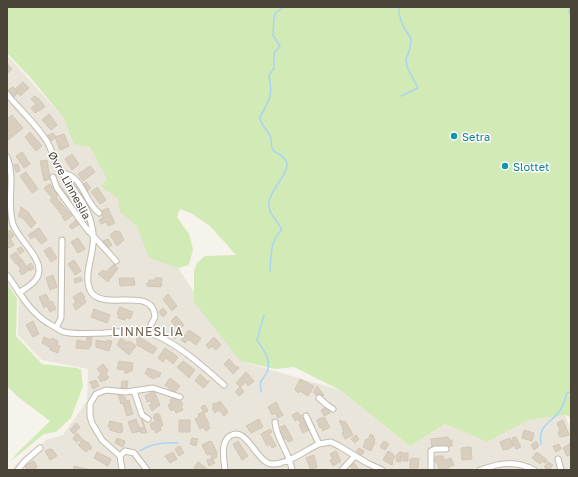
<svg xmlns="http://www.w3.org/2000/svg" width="578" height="477" viewBox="0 0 578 477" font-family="'Golos Text',sans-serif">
<rect width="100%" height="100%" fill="#f6f3ec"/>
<path fill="#eae5da" d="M7,55l83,92 47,79 41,42 62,93 100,29 70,56 35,-22 42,18 42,-22 36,-5 6,16v39h-558l1,-4 32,-26 17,-5 24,-34 1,-32 -46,-9 -24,-25 1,-47 -12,-18z"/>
<path fill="#d2eab5" d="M7,7h564l-1,410 -5,-2 -36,5 -42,22 -42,-18 -35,22 -70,-56 -46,-23 -19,2 -35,-8 -46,-59v-31l3,-8 8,-7 31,-1 -26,-29 -19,-13 -11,-4 -3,8 12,17 4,15 -4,16 -11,3 -29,-10 -12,-32 -17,-14 -2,-13 -17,-13 6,-7 -17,-32 -16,-3 -11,-27 -33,-40 -23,-24z
M7,283l10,15 -1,38 26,28 35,4 4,2 2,16 -12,32 -15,14 -12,2 -33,27 6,-8 33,-32 -32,-24 -11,-11z"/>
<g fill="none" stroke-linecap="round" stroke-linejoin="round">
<path stroke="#a9d4f2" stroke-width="1.5" d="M399,7v6l3,11 9,15 -1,9 -4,11 1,8 11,21 -17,8
M570,7l-1,5 2,5
M270,271c1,-14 0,-30 11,-40v-3c-4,-7 -11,-13 -12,-21 -3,-13 19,-32 18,-42 0,-9 -9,-10 -14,-15 -3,-5 -1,-8 -2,-12 -2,-8 -11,-12 -11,-21 10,-19 13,-20 9,-42l5,-7v-15l6,-7 -7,-11 1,-15 1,-7 9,-6
M261,392c-2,-13 1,-10 6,-20 5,-12 -4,-23 -10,-32l7,-25
M541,444c-4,-19 12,-22 20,-35 3,-5 4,-11 6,-16l4,-1
M140,451c10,-7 25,-9 38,-8"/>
</g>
<path fill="#d8cfc1" stroke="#d3c7b4" d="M7,64l5,5 -5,5z
M23,82l6,6 -9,8 -5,-7z
M13,87l5,6 -4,4 -6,-7z
M35,96l4,3 6,8 -10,6 -4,-5 5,-4 -5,-5z
M49,114l8,11 -6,5 -9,-10z
M12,115l11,13 -16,13v-22z
M30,132l12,14 -6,5 -11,-14z
M53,133l3,4 -5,4 -4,-5z
M64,134l5,12 -9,4 -5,-13z
M22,152l8,12 -6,4 -8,-12z
M72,154l7,10 -7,6 -7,-11z
M47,160l3,19 -6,2 -4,-20z
M18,164l2,7 -4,1 -2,-7z
M90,166l5,6 -12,9 -5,-7z
M26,172l12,17 -6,4 -12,-17z
M86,182l5,6 -4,3 -5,-6z
M50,184l8,11 -2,2 12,14 -6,4 -12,-15 2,-2 -8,-10z
M60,186l11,13 -3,1 -10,-12z
M97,187l9,13 -6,4 -9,-12z
M21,207l7,5 8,11 -5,5 -7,-9 -6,-3 3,-7 -1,-1z
M108,208l7,15 -7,3 -2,-4 -5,2 -2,-4 4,-2 -2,-7z
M70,211l3,4 -8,6 -3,-4z
M76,220l3,4 -7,5 -3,-3z
M39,228l8,12 -6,4 -6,-8 -4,3 -3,-4z
M10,230l4,6 -3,2 -4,-5z
M115,231l5,1 4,8 -7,6 -7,-11z
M7,233l7,12 -5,3 -2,-2z
M78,238l7,11 -7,4 -7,-11z
M108,239l4,6 -4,3 -5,-7z
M21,247l3,4 -4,3 -3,-5z
M50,247l7,11 -6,4 -7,-11z
M16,252l6,8 -6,4 -6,-8z
M22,260l7,10 -7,5 -3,-4 2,-2 -4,-5z
M74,260l7,11 -6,4 -7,-11z
M31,263l3,5 -4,3 -3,-5z
M114,264l4,4 -10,14 -10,-8 5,-4 3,2z
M53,275l4,12 -7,3 -4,-12z
M81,277l1,4 -7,2 -1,-4z
M119,278h15l1,7 -15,1z
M155,278h7l-1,9 -14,-1v-3h2v-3h6z
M81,292l4,5 -1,1 2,4 -10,8 -3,-6 3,-2 -3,-5z
M46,294l4,8 2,-1 4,8 -6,3 -3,-6 -3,2 -5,-11z
M168,294l9,12 -5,5 -9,-12z
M120,307l13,5 -3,7 -4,-2 -1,3 -7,-2 1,-3 -2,-1z
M163,308l4,5 -4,4 -4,-5z
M94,309l16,6 -3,8 -16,-6z
M176,316l8,9 -5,5 -8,-9z
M33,321l6,13 -6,3 -7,-12z
M178,329l3,4 -6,6 -4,-4z
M189,330l12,8 -5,7 -8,-6 -3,4 -4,-3z
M138,336l19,12 -4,6 -16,-9v-7z
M44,337l7,3 1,-2 6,3 -1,4 3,1 -2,7 -8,-3 1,-2 -9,-5z
M87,337h5l-1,9h-2v3l-13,-1 1,-8 9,2z
M214,337l7,8 -5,5 -4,-4 -3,3 -3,-4z
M121,338l7,5 1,-2 7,5 -7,9 -12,-10z
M96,340l11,2v-2l5,1 -3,10 -13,-4z
M165,348l13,9 -5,7 -7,-6 -3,4 -5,-4z
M229,359l7,8 1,-1 2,2 -6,6 -9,-10z
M119,361l14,2 -1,8h-3l-1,2h-3v-3l-8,-1z
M183,361l12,9 -6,8 -12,-11z
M103,364l5,6 -2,4 3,3 -4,4 -1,-1 -3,2 -3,-5 3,-3 -4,-5z
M148,368l13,5 -2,4h-4l-1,2 -6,-3v-1l-3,-1z
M246,372l8,9 -6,5 -2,-4 -6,5 -4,-4z
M200,374l8,8 2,-2 -6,8 -9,-7z
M170,378l10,8 -6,7 -9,-8z
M300,379l14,7 -6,10 -8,-5 -2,2 -2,-2 -1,-2z
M96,380l3,6 -6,3 -3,-7z
M122,381h6l-1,7h-6z
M317,386l7,9 -5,3 -6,-6z
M240,387l4,5 -5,4 -4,-4z
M154,391l6,14 -8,6 -3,-6 3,-1 -2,-3 -3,1 -2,-6z
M118,394l4,1 1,2h2l1,4 3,-1 4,14 -6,2 -4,-13 -2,1z
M175,397l3,3 2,-1 3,6 -2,1 2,4 -7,3 -2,-4 -3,2 -3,-6 3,-2 -1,-3z
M220,401l8,11 -4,4 -5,-6 -4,3 -3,-5 2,-2 -2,-2 2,-1 2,1z
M276,402l7,13 -5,3 -3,-5 -3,2 -4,-8z
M205,405l3,6 -4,2 -3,-6z
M326,407l4,6 -6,3 -3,-6z
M203,412l6,12 -1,1 2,3 -4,3 -3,-4 -3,2 -5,-10 4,-2 -1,-3z
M298,412l2,4 2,-1 1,2 2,-1 4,8 -3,1 3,5 -6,3 -4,-8 2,-1 -3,-5 -3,2 -3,-6z
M153.5 417a3.5 3.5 0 1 1 7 0a3.5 3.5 0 1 1-7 0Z
M324,417l6,10 -7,4 -2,-4 -1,1 -3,-8z
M136,419l5,12 -9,2 -4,-11z
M142,419l5,14h-6l-1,-2v-3l4,-1 -3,-7z
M161,419l2,6 -3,2 1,3 -5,3 -2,-4 -2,1 -2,-6z
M259,419l4,8 -12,6 -5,-7z
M179,420h11v12h-11z
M341,420l2,2 2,-1 8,14 -8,4 -3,-6 2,-1 -2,-3 1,-1 -4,-7z
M563,420l6,15 -7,2v-1l-2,1 -2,-5 2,-1 -3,-8z
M110,421l12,3v4h1l-1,4 -2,1 -10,-3v-3l-2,-1z
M76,423l4,4 -6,7 -4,-4z
M285,425l8,15 -5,2 -2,-4 -3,2 -4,-9 3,-1 -2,-3z
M270,429l2,3 -3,1 7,13 -4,2 -2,-4 -3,2 -6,-12z
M524,430l10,3 -2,8 -10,-3z
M77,433l6,7 6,3 3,5 -2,2 -1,-1 -3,3 -8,-7 3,-3 -2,-2 -2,2 -4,-3z
M370,434l4,2 -1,2 2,1 -1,3h1l-4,9 -8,-4 3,-8h3z
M356,435l3,4 -4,4 -4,-4z
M448,437l1,3h3v6l-15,2 -5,-1 -1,-8z
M516,437l5,10 -5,2 -5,-8 2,-1 -1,-2z
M117,438l8,3 -2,6 -8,-4z
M192,438l6,1 -2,7 -6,-2z
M510,438l3,8 -6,4 -1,-1 -3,1 -3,-8z
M210,441l2,1 5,11 -1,1 1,3 -4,2 -3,-5 -3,1 -5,-10z
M238,441l10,15 -6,4 -9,-16z
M384,441l5,3 -4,6 -5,-3z
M536,441l3,5 -5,4 -3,-5z
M571,443v11l-4,2 -4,-8z
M559,444l2,5 -5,3 -3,-6z
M180,446l4,7 -5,3 -4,-7z
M471,447l1,12 -10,1 -1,-12z
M359,448l5,3 -2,4 -6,-3z
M50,449h2l5,7 -7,4 -5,-9z
M336,451l5,10 -8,5 -3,-6 3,-1 -3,-5z
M388,451l5,3v1l2,1 -3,6h1l-1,3 -9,-5z
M97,452l14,7 -3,7 -14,-8z
M173,452l4,7 -7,4 -5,-7z
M399,452h3l-1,10 -5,-1 1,-7 2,1z
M537,452l10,8 -2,3 -3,-2 -2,3 -8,-6z
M403,453h5v8h-5z
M314,455l3,12 -6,3 -5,-12z
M436,456h7l1,4 7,-2 3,7 -6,2 1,2h-10l-2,-6 -3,-2z
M212,458l3,5 -6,3 -2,-6z
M412,458l7,1 -1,9h-8v-9h2z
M34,461l3,6 -4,3h-6l-2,-4z
M198,462l9,7 -1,1h-10l-2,-2z
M548,462l5,3 -4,5 -5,-3z
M354,463l2,2 3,5h-8l1,-2 -2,-2z
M74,466l17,4h-18z"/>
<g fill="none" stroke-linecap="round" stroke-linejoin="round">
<defs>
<path id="minor" d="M7,94c13,16 30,31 41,49 4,8 6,17 11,25 11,19 27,33 32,55 2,7 3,14 2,21 -1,15 -10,34 -2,48 14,20 62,-7 64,25l-8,16
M7,157c9,22 -1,45 6,67 5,15 27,32 26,47 -1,11 -12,16 -20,22
M62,173c22,3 22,29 37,40
M53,177l4,11 29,40 30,33
M7,275c15,20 23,39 46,51 4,2 7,5 11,6 12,3 27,1 40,1 14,-1 32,-4 45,0 25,7 56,35 75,52
M56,328l5,-10 1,-78
M134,391l8,24 6,4
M319,398l8,7 6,4
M306,416l13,28
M275,422c1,17 15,31 17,48
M120,456l-18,-16 -10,-17 -2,-7v-12l6,-10 10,-4 20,2 27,-4 27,9
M558,459l3,11
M18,470l6,-8 16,-14
M122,470l-2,-14 5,-5 9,2 13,17
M225,470c-1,-10 -5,-28 5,-34 17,-11 26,27 42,28 14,1 34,-14 47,-20l12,-2 8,4 28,17 15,7
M342,470l13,-14
M431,470v-19l4,-2h11
M480,470c20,-7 35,-10 54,0"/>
</defs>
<use href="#minor" stroke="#c2bbae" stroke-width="7"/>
<use href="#minor" stroke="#fff" stroke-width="5"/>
</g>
<g fill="#0f9aa8" stroke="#fff" stroke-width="1.5">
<circle cx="454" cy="136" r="4"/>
<circle cx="505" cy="166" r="4"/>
</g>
<g text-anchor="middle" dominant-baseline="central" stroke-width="3" stroke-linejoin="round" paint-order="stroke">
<g font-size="11" fill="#0d838f" stroke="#fff" text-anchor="start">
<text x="462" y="136">Setra</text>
<text x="513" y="166">Slottet</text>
</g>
<g font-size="11" fill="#4b4439" stroke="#fff">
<text transform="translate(70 185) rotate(61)">Øvre Linneslia</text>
</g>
<g font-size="12" letter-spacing="1" fill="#6e6250" stroke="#fff">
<text x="148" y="331">LINNESLIA</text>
</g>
</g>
<rect width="578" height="477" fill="none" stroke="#4b4439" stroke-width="16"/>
</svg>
